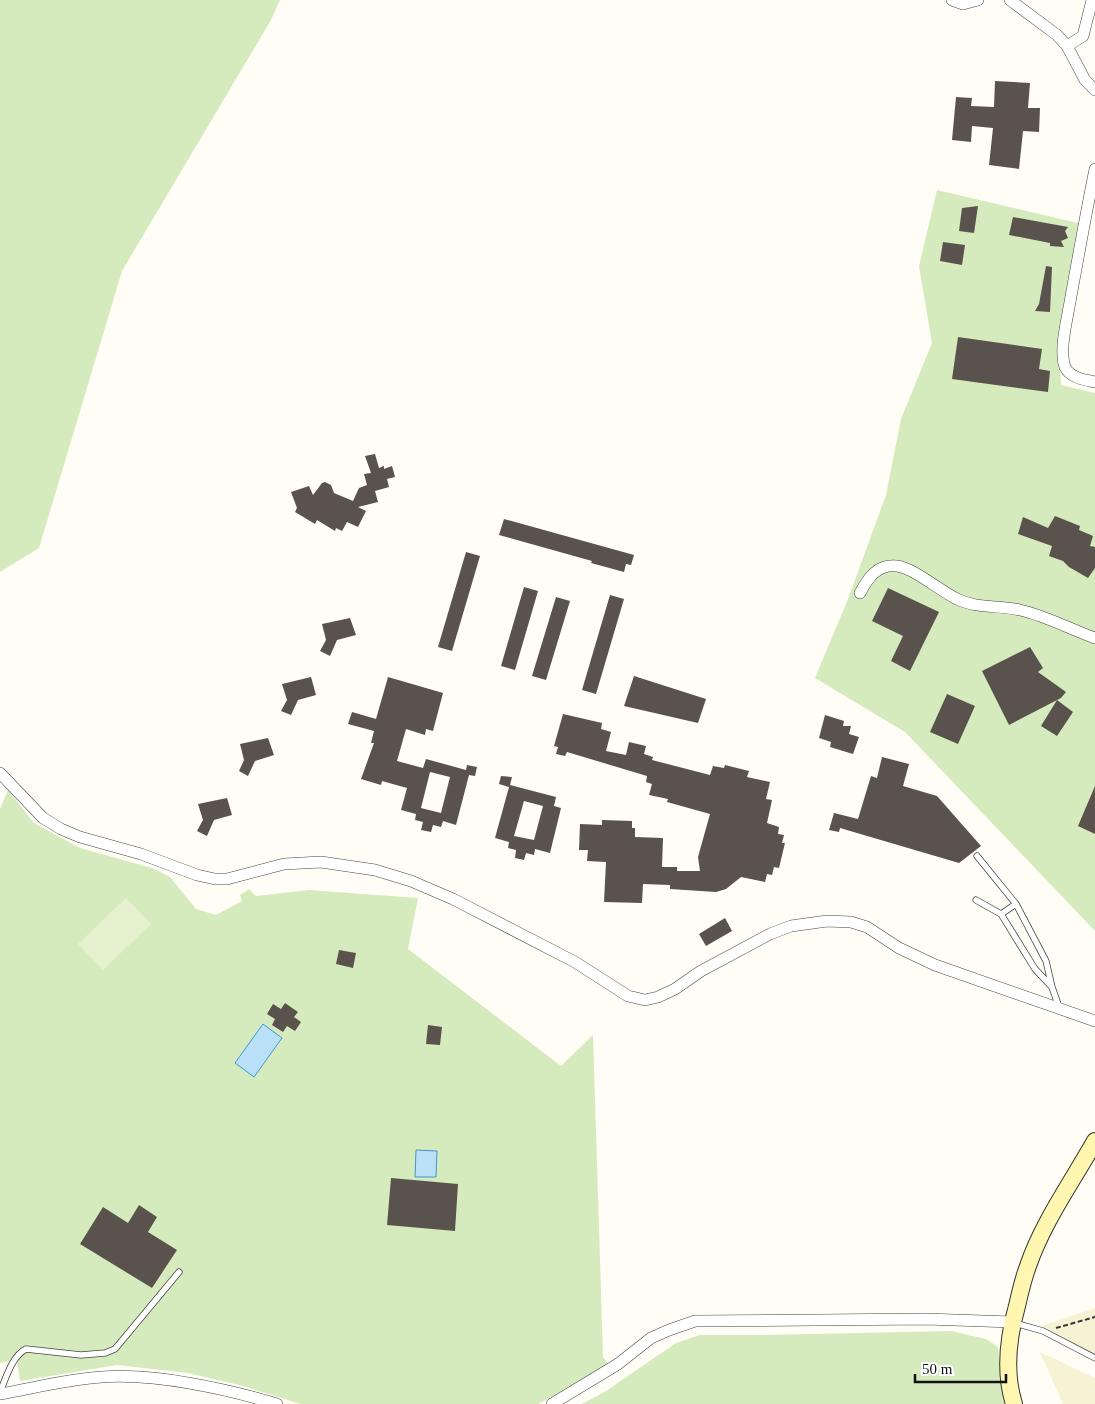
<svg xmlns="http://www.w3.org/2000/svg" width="1095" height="1404" viewBox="0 0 1095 1404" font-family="'Times New Roman',serif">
<rect width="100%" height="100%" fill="#fffdf5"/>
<path fill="#f6f3d4" d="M1095,1308v50l-59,-30z
M1040,1352l55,26v26h-32z"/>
<path fill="#d5ebbd" d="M0,0h280l-9,20 -149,251 -83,277 -39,24z
M937,190l145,34 -23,121 2,40 34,8v538l-190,-199 -90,-54 33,-79 38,-104 15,-76 31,-76 -13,-77z
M8,790l26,33 46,25 72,20 18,9 26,32 20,6 26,-14 -2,-6 9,-6 7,7 53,-6 109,8 -10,51 153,117 32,-31 10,322 7,9 -72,38h-237l-58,-18 -55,-13 -71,-8 -97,16 -3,-21 -17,3v-554z
M951,1331l35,8 12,8 6,47 4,10h-426l24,-13 70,-48 24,-8h64z"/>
<path fill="#e6f2cf" d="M126,898l25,26 -48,46 -25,-26z"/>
<path fill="#b9e0f7" stroke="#3f96cf" d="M263,1024l19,14 -28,39 -19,-14z
M416,1150l21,1 -1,26h-21z"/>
<path fill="#5a524d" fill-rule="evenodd" d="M995,81l35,2 -2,25h12l-1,24 -16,-1 -4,38 -30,-4 4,-37 -21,-2 -1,16 -19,-2 4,-43 16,1 -1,8 23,1z
M978,206l-4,27 -15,-2 3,-23z
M1013,217l55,10 -3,4 3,7 -7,3 3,6 -14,-1v-3l-41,-8z
M943,242l22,3 -3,20 -22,-4z
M1046,266l6,1 -2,45 -15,-1 4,-7z
M958,337l84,12 -3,20 11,2 -2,21 -96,-13z
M375,454l4,14 5,-2v3l8,-3 3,11 -8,2 2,8 -14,4 3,11 -20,5 8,4 -8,16 -11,-5 -5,9 -6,-3 -1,3 -18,-11 -2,4 -20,-12 2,-4 -6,-16 18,-6 4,9 9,-12 3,-1 6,3 3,8 19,8 6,-13 8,-3 -3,-11 7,-1 -6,-17z
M1055,516l25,10 -1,4 14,6 -3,10 5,1v21l-7,10 -19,-11 -6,-6 -14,-5 3,-10 -34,-12 5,-17 25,11z
M504,519l130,36 -3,10 -5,-1 -2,8 -33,-9 1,-2 -93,-26z
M466,552l14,4 -28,95 -14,-4z
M524,587l14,4 -23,79 -14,-4z
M888,588l51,24 -29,59 -19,-10 12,-25 -31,-15z
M610,595l14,4 -28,95 -14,-4z
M556,597l14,4 -24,79 -14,-4z
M350,618l6,17 -19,5 -7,16 -10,-5 6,-11 -4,-16z
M1030,647l13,21 -5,4 28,20 -5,6 -52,27 -27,-54z
M634,676l72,23 -8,24 -74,-17z
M311,677l5,18 -18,5 -7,15 -10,-4 6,-11 -5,-16z
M388,677l55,16 -10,38 -7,-2 -1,6 -19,-6 -9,32 26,7 3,-9 40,11 1,-5 10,2 -2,9 -6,-1 -13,50 -13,-4 -2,6 -8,-2 -2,7 -10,-2 2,-8 -8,-2 1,-6 -15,-4 6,-22 -25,-7 -1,4 -20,-6 13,-36h-3l3,-12 -26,-7 4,-12 24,7zM430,772l20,5 -9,36 -20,-5z
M947,694l28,12 -17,38 -28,-12z
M1057,700l16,12 -16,24 -16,-10z
M563,714l39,9 -1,6 10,3 -5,19 20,4 3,-13 17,4 -2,8 9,3 -1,3 58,15 3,-9 11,2 1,-3 24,6 -2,6 23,5 -4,17 6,1 -5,23 12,4 -1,7 6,1 -2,8h3l-6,25 -5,-1 -2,8 -5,-1 -2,8 -24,-5 -15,12 -10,3 -46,-3v-4l-27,-1 -1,19 -38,-1 2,-40 -19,-1 1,-11h-9l1,-26 22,1v-5l30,1v7h3v9l28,1 -1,29h15v4h23l-2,-14 12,-43 -43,-12 1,-3 -19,-4 3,-11 -6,-2 1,-6 -80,-24 -2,4 -9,-2 2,-7 -4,-1z
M825,715l19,6 -1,5h8l-2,8 10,3 -6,17 -23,-7 1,-5 -12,-4z
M268,738l6,17 -19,6 -7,15 -9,-5 5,-11 -4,-16z
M882,757l27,7 -6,22 34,10 44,50 -22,17 -119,-35 -1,4 -10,-2 5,-17 24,6 13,-43 6,2z
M501,776l11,1 -2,8 46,12 -2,9 7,2 -11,45 -15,-4 -1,6 -8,-2 -2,7 -9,-2 1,-8 -8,-2 1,-6 -14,-4 14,-51 -10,-3zM524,801l19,5 -9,34 -20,-4z
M1095,786v48l-17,-8z
M227,798l5,17 -18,5 -7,16 -10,-5 6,-11 -5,-16z
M725,918l7,13 -26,15 -7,-12z
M339,950l17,3 -3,15 -17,-4z
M285,1003l13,9 -4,5 7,5 -6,9 -8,-5 -4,6 -11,-7 3,-6 -8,-5 6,-10 8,5z
M428,1025l14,2 -2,18 -14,-1z
M391,1178l67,6 -3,47 -68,-6z
M139,1205l18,12 -9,15 29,18 -25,38 -72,-44 23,-37 25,16z"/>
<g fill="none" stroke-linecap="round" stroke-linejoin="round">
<defs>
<path id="lane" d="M977,856l39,48 30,57 6,26 7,20
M976,900l25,14 34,55 17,18
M1001,914l15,-10
M1015,1323l28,8 52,27
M0,1392c6,-14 12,-36 26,-43l55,6 24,-2 10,-4 64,-77"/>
<path id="street" d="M952,0l11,4 15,-4
M1010,0l47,35 10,11 18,34 10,10
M1067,46l16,-10 9,-36
M1095,169c-9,44 -17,89 -25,133 -3,18 -11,48 -5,65 5,11 20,13 30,15
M860,593c8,-15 17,-29 37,-27 17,2 43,25 60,33 20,10 42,6 63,11 26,6 50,19 75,28
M0,773l43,45 18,11 19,8 61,17 56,21 18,4h12l57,-15 37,-2 54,8 36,11 42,18 122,63 53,34 17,4 13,-3 17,-8 26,-18 69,-37 21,-8 36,-5 24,1 16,5 32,21 36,17 160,56
M0,1394c34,-6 68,-15 102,-17 53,-4 125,12 175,27
M552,1404l66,-40 33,-26 18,-8 26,-9 231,-2 86,3"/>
<path id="secondary" d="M1014,1404c-10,-32 -6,-66 3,-98 3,-13 6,-27 11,-40 15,-44 44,-84 67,-125"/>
</defs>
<use href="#lane" stroke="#444" stroke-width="7"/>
<use href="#street" stroke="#444" stroke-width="12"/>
<use href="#secondary" stroke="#333" stroke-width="18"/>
<path stroke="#333" stroke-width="2" stroke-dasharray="5 2.5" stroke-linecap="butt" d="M1056,1328l39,-11"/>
<use href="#lane" stroke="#fff" stroke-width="5.5"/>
<use href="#street" stroke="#fff" stroke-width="11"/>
<use href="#secondary" stroke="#fff6b0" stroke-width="16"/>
</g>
<path d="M915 1374v8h91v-8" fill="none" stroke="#111111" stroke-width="2.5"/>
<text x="922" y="1374" font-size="15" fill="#111111" stroke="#ffffff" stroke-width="4" paint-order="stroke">50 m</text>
</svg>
